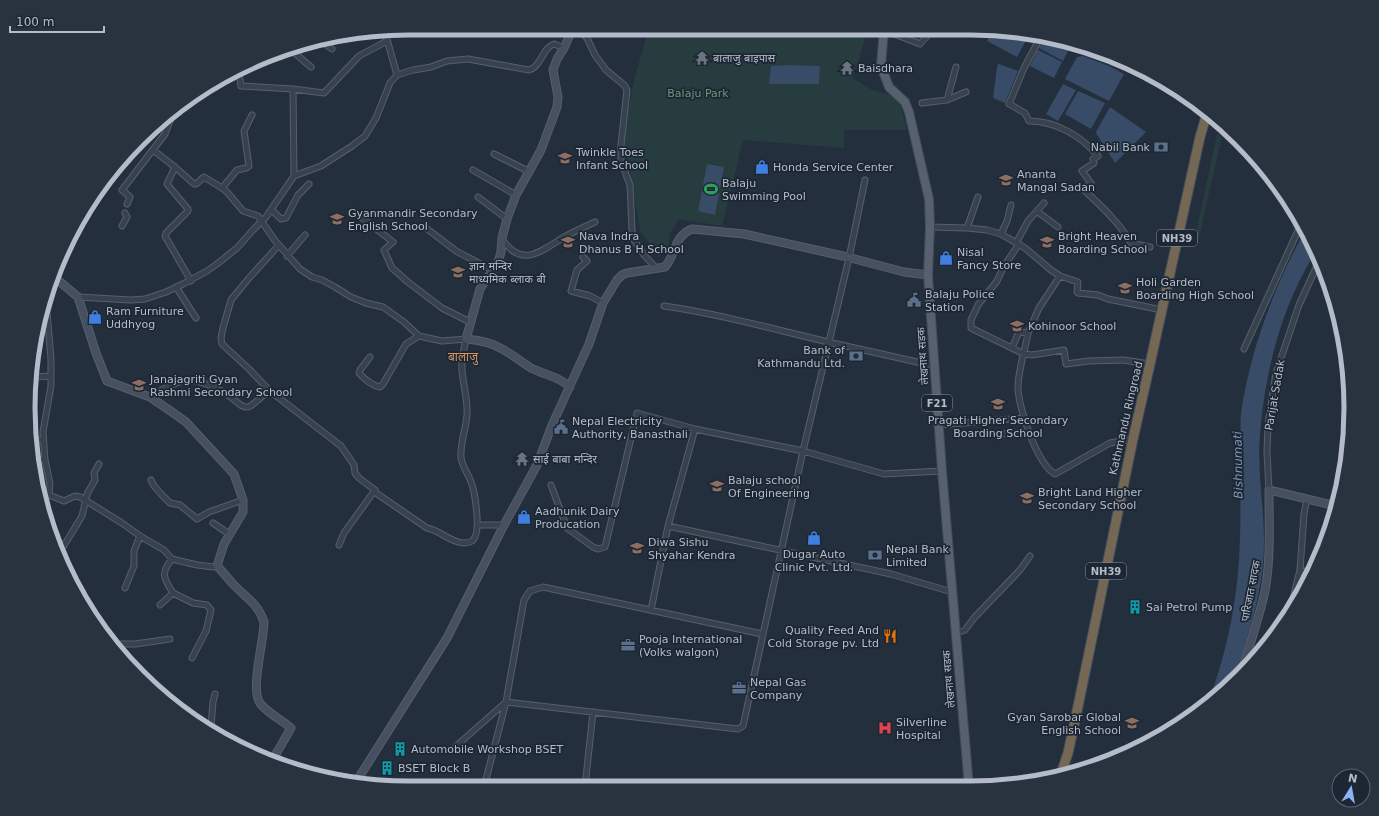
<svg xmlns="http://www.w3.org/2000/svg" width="1379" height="816" viewBox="0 0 1379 816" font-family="'DejaVu Sans','Noto Sans Devanagari',sans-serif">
<rect width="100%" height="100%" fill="#242f3e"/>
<path fill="#263c3f" d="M649,28l219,1 -15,49 19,12 26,7 9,33h-63v18l-101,-8 -21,86 -43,-7 -9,14 -2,20 -10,3 -18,-26 -10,-58 -6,-25 2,-26 9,-45z
M1217,134l5,2 -24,106h-4z"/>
<path fill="#394c67" d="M994,29l35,6 -12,22 -30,-16z
M1044,38l23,5 4,2 -8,16 -24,-13z
M1088,47l5,1 26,13 -6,4 -27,-14z
M1038,50l24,12 -8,16 -24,-12z
M1083,56l26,10 15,8 -15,27 -44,-22 12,-22z
M999,64l19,7 -13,32 -12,-5 4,-31 1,-3z
M789,65l31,1 -1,18h-50l2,-18z
M1063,84l13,6 -18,31 -12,-7z
M1078,91l27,12 -14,26 -26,-15z
M1110,107l36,25 -31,31 -19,-30 1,-3z
M707,164l17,3 -9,48 -17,-4z
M1305,231l11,20c-34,54 -51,119 -56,183 -3,37 4,72 4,109 0,39 -11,78 -23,115 -3,8 -5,18 -10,25 -6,9 -14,14 -23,20 20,-53 31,-109 32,-166 1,-30 0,-60 1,-91 0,-10 -1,-22 0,-33 9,-62 33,-127 64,-182z"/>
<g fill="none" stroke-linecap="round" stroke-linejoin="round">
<defs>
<path id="street" d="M576,28l11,10 8,17 11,15 18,15 3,5 -6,55v16l9,24 2,45 2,10 10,15 12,13
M884,30l36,14 13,-15
M385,32l12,43
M1040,38l-16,30 -15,36 16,9 4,8c27,0 52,15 69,35l-5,3 1,4 -12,8 9,12 -8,6c18,17 36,33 48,54l19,4
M322,42l10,7
M289,48l22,19
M239,73l2,13 52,3 31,4 35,-37 28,-15
M293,89l1,87
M947,100l19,-8
M922,103l25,-3 9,-33
M252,115l-8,16 5,35 -3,2 -9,2 -15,18 5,4 16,19 15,5 18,26 3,3 21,24 12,8 10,3 13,7 16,10 15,6 17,4 21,15 15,14 23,5 24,-2c-2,10 -5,21 -4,31 1,15 6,29 5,45 -1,14 -7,28 -6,42 1,10 7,16 10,25 4,10 11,53 1,59 -15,8 -31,-11 -45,-13l-51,-35 -1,-3 -16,-12 -4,-5 -1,-8 -13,-19 -71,-55 -21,-22 -27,-25 -1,-6 2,-10 8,-28 18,-22 30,-33
M153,150l22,17 -8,17 21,25v2l-22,22 -1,3 26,45
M494,154l36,18
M175,167l19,17h2l8,-7 18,11
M473,170l43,25
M478,197l29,22
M127,204l3,-7 -8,-7 43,-56 9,-24
M272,210l9,9 5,-1 12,-23 11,-11
M1038,212l20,15
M361,217l32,25 -9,8 8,18 16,14 34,26 28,14
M122,226l5,-9 -2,-4
M930,227l37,1 11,-31
M426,228l30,23 36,19
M967,228l20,2 14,4 6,-13 4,-16
M1001,234l24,14 26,22 9,6 18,6 -1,10 1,1 20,2 10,4 54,11
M502,239c20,30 39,12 62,-2 9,-5 20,-10 31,-15
M1016,243l12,-22 16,-18
M1019,244l-15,22 -7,15 -19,24 -7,15v8l53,26 8,1 32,-5 2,14 23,-3 34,-1 27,4
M287,256l18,-21
M583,257l4,4 -10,9 -6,21 19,5 13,7
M176,287l20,31
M78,297l53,3 14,-1 21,-7 17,-8 24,-13 10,-7 20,-16 16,-18 13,-13 28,-41 27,-10 31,-20 13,-10 11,-18 14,-35 7,-8 16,-5 18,-3 16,-6 21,-2 61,11c13,-4 13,-22 25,-26l10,4
M664,306c56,8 109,23 164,36 35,8 71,16 107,24
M1028,333c-3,17 -9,35 -10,52 -1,20 19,79 37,89l55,-31 23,-4
M1012,348l7,-16 9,1 11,-25 21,-32
M1244,349l57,-125
M370,357l-10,13 -1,3c5,6 14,13 21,14l3,-3 23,-40 13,-8
M33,377l18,-1
M150,397c10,-6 22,-14 33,-16 16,-3 37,8 49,17 5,4 10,10 16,9 5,-1 15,-13 22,-16
M939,425l85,-7
M1001,434l27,-2
M33,438l10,3
M36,459l9,1
M151,480l3,6 8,9 8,8 10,2 17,14 12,-7 34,-12
M551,485l16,43 26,19 5,2 7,-2 32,-134 58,16 108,22 81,23 58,-3
M1269,490l-2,-38 1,-27 8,-52 23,-68 21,-46
M49,495l15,6 11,-5 5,1 42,26 18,13 24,14 8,9 25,6 16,2 4,-1
M43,500l6,-5 1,-11 -5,-24 -2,-28 8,-46v-27l-4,-47 4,-15 1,-19
M213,523l16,11
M478,525h26
M668,526l223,48 61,18
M339,545l5,-12 31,-43
M60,552l22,-36 5,-22 8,-14 -1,-7 5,-9
M1300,570l12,3
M125,588l9,-22v-15l6,-15
M173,593l20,10 14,2 4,5 -5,21 -14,27
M160,605l13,-12c-9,-14 -13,-20 -1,-34
M651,610l17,-84 27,-97
M1289,615l11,-45 4,-56 3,-15
M956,633l9,-3 9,-12 46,-48 10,-14
M118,650l2,-6h15l35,-5
M199,725l12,1 2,-24 2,-8
M455,747l51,-45 232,27 5,-3 60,-275 46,-193 16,-78
M484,787l22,-85 18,-102 6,-9 13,-4 219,47
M585,787l8,-75"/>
<path id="secondary" d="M53,276l25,21 18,56 11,28 43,16 22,15 14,10 48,52 9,26v12l-19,32 -7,22c5,5 10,11 15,17 13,14 26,20 32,39 0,19 -14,67 -4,81 5,8 23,18 31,25l-19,33
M570,387c-12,-11 -25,-12 -39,-19 -10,-6 -19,-14 -29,-19 -11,-7 -24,-9 -36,-10l14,-50 18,-27 3,-10 1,-14 5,-19 9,-24 25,-45 16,-43 1,-10 -5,-27 4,-11 7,-11 9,-20
M1242,670c8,-26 17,-52 23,-79 6,-33 4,-68 4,-101l67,16
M356,782l91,-144 57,-113 33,-60 15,-40 37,-81 14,-41 14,-23 5,-5 5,-2 38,-6c12,-14 8,-30 27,-38l52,5 99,22 61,16 24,3"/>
<path id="primary" d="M884,29l-3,37 8,21 16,15 4,10 20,87 1,28 -2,48 14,196 27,316"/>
<path id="highway" d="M1060,777l8,-24 8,-37 57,-277 17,-75 50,-227 7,-24"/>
</defs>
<use href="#street" stroke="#565f6c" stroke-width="7"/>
<use href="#secondary" stroke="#565f6c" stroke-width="9"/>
<use href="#primary" stroke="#414a57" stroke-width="10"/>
<use href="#highway" stroke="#434c59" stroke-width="11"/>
<use href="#street" stroke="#38414e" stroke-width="5"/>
<use href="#secondary" stroke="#465061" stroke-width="7"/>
<use href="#primary" stroke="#56606e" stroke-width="8"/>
<use href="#highway" stroke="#746855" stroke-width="9"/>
</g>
<defs>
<symbol id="temple-bare" viewBox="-9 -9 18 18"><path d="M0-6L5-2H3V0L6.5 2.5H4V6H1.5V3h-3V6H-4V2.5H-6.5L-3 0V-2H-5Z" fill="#6b7280" stroke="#1d2633" stroke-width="2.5" paint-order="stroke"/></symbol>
<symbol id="bank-bare" viewBox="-9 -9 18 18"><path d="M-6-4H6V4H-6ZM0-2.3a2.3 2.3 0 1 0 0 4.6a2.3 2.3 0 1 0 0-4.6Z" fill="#5c6f8a" stroke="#1d2633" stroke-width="2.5" paint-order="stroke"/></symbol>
<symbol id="school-bare" viewBox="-9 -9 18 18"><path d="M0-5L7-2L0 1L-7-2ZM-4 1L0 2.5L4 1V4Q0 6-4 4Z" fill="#8d6e63" stroke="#1d2633" stroke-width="2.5" paint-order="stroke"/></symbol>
<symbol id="shop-bare" viewBox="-9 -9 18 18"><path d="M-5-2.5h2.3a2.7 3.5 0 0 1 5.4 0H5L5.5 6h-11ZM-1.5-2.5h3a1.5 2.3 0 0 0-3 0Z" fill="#3f7fe0" stroke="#1d2633" stroke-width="2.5" paint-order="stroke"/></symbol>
<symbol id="stadium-bare" viewBox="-9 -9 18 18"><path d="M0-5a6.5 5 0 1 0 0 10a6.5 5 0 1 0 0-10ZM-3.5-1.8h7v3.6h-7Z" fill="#2e9e5b" stroke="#1d2633" stroke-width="2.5" paint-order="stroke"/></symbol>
<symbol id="civic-bare" viewBox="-9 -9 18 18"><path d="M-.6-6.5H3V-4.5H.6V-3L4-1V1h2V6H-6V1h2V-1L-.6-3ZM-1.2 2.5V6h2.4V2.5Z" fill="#5c6f8a" stroke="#1d2633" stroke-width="2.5" paint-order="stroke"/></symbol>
<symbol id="university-bare" viewBox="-9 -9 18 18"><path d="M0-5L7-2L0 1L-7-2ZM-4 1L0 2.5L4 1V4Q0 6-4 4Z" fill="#8d6e63" stroke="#1d2633" stroke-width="2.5" paint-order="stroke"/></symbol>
<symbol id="building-bare" viewBox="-9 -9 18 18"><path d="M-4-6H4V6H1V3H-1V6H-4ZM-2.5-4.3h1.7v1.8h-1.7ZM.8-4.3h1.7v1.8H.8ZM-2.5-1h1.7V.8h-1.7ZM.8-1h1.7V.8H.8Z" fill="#0f9aa8" stroke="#1d2633" stroke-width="2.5" paint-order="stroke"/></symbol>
<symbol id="restaurant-bare" viewBox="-9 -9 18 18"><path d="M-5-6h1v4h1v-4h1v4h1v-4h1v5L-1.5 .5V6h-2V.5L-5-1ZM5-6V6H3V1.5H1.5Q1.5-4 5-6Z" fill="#e8710a" stroke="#1d2633" stroke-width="2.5" paint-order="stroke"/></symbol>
<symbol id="office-bare" viewBox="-9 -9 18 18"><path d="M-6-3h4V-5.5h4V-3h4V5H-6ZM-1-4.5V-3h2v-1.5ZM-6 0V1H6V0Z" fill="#5c6f8a" stroke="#1d2633" stroke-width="2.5" paint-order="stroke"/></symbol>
<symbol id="hospital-bare" viewBox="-9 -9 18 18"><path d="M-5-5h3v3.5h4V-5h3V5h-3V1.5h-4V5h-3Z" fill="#e0444e" stroke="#1d2633" stroke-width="2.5" paint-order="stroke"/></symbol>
</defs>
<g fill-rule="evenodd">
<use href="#temple-bare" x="692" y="48" width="20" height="20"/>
<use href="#temple-bare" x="837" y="58" width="20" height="20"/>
<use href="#bank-bare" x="1151" y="137" width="20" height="20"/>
<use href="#school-bare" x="555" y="148" width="20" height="20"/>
<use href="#shop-bare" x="752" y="157" width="20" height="20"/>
<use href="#school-bare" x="996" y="170" width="20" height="20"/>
<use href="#stadium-bare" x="701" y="179" width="20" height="20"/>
<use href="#school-bare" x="327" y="209" width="20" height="20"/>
<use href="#school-bare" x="558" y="232" width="20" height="20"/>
<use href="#school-bare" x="1037" y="232" width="20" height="20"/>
<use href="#shop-bare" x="936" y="248" width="20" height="20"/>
<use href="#school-bare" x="448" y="262" width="20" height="20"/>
<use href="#school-bare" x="1115" y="278" width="20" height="20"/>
<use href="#civic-bare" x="904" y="290" width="20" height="20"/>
<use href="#shop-bare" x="85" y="307" width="20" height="20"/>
<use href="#school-bare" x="1007" y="316" width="20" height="20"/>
<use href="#bank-bare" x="846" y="346" width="20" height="20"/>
<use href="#school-bare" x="129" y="375" width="20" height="20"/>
<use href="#school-bare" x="988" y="394" width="20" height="20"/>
<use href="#civic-bare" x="551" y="417" width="20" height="20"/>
<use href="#temple-bare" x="512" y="449" width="20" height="20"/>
<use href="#university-bare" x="707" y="476" width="20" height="20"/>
<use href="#school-bare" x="1017" y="488" width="20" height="20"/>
<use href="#shop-bare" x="514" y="507" width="20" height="20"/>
<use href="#shop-bare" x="804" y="528" width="20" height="20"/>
<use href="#school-bare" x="627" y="538" width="20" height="20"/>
<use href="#bank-bare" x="865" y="545" width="20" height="20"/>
<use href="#building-bare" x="1125" y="597" width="20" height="20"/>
<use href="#restaurant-bare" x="880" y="626" width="20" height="20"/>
<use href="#office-bare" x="618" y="635" width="20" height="20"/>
<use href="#office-bare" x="729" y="678" width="20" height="20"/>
<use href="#school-bare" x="1122" y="713" width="20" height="20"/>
<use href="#hospital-bare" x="875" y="718" width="20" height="20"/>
<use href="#building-bare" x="390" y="739" width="20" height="20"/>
<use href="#building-bare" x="377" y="758" width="20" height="20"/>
</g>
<g text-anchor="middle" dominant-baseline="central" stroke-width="3.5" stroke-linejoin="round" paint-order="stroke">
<g fill="#1d2633" stroke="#878f9c" stroke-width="1">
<rect x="1157" y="230" width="40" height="16" rx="3"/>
<rect x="922" y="395" width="30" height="16" rx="3"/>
<rect x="1086" y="563" width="40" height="16" rx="3"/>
</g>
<g font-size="10" font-weight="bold" fill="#b4bcc9">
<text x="1177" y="238">NH39</text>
<text x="937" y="403">F21</text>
<text x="1106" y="571">NH39</text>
</g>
<g font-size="11" fill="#b4bcc9" stroke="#1d2633" text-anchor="start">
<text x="713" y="58">बालाजु बाइपास</text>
<text x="858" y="68">Baisdhara</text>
<text x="1150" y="147" text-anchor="end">Nabil Bank</text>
<text x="576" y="152">Twinkle Toes<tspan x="576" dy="13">Infant School</tspan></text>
<text x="773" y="167">Honda Service Center</text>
<text x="1017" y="174">Ananta<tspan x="1017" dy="13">Mangal Sadan</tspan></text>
<text x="722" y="183">Balaju<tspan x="722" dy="13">Swimming Pool</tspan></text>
<text x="348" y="213">Gyanmandir Secondary<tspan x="348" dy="13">English School</tspan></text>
<text x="579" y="236">Nava Indra<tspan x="579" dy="13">Dhanus B H School</tspan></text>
<text x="1058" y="236">Bright Heaven<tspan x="1058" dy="13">Boarding School</tspan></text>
<text x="957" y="252">Nisal<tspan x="957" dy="13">Fancy Store</tspan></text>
<text x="469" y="266">ज्ञान मन्दिर<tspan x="469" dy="13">माध्यमिक ब्लाक बी</tspan></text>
<text x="1136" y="282">Holi Garden<tspan x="1136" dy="13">Boarding High School</tspan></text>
<text x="925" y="294">Balaju Police<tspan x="925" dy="13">Station</tspan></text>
<text x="106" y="311">Ram Furniture<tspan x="106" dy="13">Uddhyog</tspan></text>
<text x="1028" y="326">Kohinoor School</text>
<text x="845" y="350" text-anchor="end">Bank of<tspan x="845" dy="13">Kathmandu Ltd.</tspan></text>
<text x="150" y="379">Janajagriti Gyan<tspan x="150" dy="13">Rashmi Secondary School</tspan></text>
<text x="998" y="420" text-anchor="middle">Pragati Higher Secondary<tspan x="998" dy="13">Boarding School</tspan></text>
<text x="572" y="421">Nepal Electricity<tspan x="572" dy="13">Authority, Banasthali</tspan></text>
<text x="533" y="459">साई बाबा मन्दिर</text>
<text x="728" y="480">Balaju school<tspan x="728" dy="13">Of Engineering</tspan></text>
<text x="1038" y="492">Bright Land Higher<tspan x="1038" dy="13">Secondary School</tspan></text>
<text x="535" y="511">Aadhunik Dairy<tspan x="535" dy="13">Producation</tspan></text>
<text x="648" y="542">Diwa Sishu<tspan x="648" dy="13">Shyahar Kendra</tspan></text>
<text x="886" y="549">Nepal Bank<tspan x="886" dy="13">Limited</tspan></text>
<text x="814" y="554" text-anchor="middle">Dugar Auto<tspan x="814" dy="13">Clinic Pvt. Ltd.</tspan></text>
<text x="1146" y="607">Sai Petrol Pump</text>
<text x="879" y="630" text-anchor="end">Quality Feed And<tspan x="879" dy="13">Cold Storage pv. Ltd</tspan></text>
<text x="639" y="639">Pooja International<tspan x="639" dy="13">(Volks walgon)</tspan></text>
<text x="750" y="682">Nepal Gas<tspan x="750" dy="13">Company</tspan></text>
<text x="1121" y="717" text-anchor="end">Gyan Sarobar Global<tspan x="1121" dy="13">English School</tspan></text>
<text x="896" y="722">Silverline<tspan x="896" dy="13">Hospital</tspan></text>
<text x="411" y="749">Automobile Workshop BSET</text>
<text x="398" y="768">BSET Block B</text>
</g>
<g font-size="11" fill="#6b9a76" stroke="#1d2633">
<text x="698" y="93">Balaju Park</text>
</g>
<g font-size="11" fill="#b4bcc9" stroke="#1d2633">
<text transform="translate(923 356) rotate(-94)">लेखनाथ सडक</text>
<text transform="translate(1275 395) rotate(-80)">Parijat Sadak</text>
<text transform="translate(1126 418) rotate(-77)">Kathmandu Ringroad</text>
<text transform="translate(1251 591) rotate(-79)">पारिजात सादक</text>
<text transform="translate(949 679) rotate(-95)">लेखनाथ सडक</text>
</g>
<g font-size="12" fill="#d59563" stroke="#1d2633">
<text x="463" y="357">बालाजु</text>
</g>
<g font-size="12" font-style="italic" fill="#7c92b1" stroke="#1d2633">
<text transform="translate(1238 465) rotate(-91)">Bishnumati</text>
</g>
</g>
<path d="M0 0H1379V816H0ZM408 35H971A373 373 0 0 1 1344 408V408A373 373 0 0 1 971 781H408A373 373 0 0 1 35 408V408A373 373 0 0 1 408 35Z" fill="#29323f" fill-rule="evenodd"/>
<path fill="none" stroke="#b4bcc9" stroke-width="5" d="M408 35H971A373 373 0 0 1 1344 408V408A373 373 0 0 1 971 781H408A373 373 0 0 1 35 408V408A373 373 0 0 1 408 35Z"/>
<g transform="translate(1351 788) rotate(11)"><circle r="19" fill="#1d2633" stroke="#59626f"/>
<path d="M0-3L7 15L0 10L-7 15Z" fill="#8ab4f8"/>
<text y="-6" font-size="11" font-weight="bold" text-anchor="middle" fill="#b4bcc9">N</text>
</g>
<path d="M10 26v6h94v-6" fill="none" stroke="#b4bcc9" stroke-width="2"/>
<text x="16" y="26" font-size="12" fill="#b4bcc9" stroke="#1d2633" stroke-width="3" paint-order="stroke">100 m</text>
</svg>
